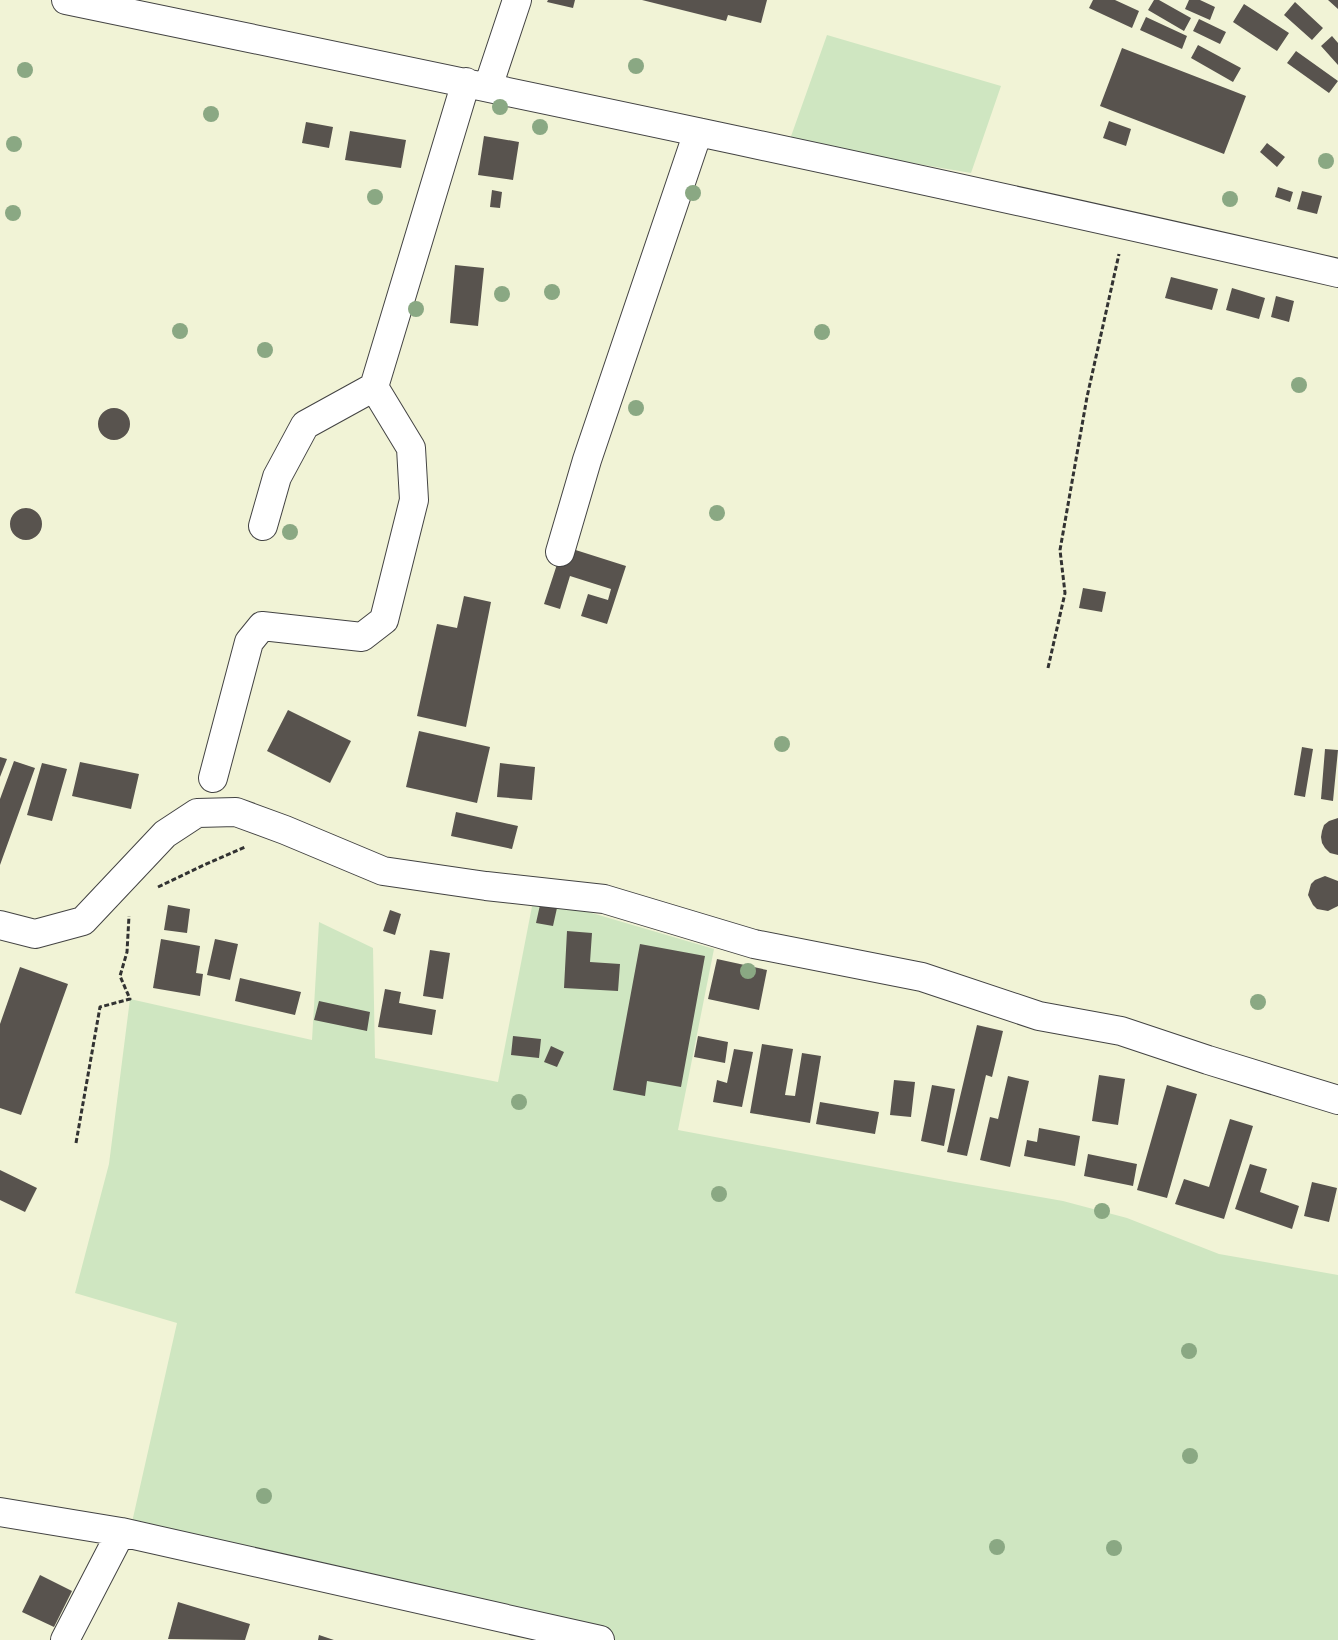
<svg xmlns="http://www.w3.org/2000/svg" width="1338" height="1640" viewBox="0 0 1338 1640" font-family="Literata,serif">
<rect width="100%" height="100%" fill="#fefdf5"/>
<path fill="#f1f3d6" d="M0,0h1338v1640h-1338z"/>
<path fill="#cfe6c1" d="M827,35l174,51 -30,87 -182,-31z
M534,896l180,53 -36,181 277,52 108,19 64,17 92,36 119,21v365h-747l-463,-100 49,-217 -102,-30 34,-129 21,-165 182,41 7,-118 54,26 2,110 123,24z"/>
<path fill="#58534e" d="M548,0h27l-2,8 -26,-6z
M642,0h125l-6,23 -33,-8 -2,6z
M1093,0h22l24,11 -7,17 -43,-20z
M1154,0h5l32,18 -7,13 -36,-21z
M1189,0h11l15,7 -5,13 -25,-11z
M1328,0h10v9z
M1295,2l28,26 -11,12 -28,-25z
M1244,4l45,29 -12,18 -44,-29z
M1146,17l41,19 -5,13 -42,-19z
M1199,19l27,13 -6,12 -27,-13z
M1332,36l6,7v22l-17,-19z
M1198,45l43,23 -8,14 -42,-24z
M1122,48l124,48 -22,58 -124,-48z
M1296,51l42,30 -9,12 -42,-30z
M1109,121l22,8 -5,17 -23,-8z
M306,122l27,5 -4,21 -27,-5z
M350,131l56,9 -5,28 -56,-8z
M484,136l35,6 -6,38 -35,-5z
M1267,143l18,14 -8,10 -17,-15z
M1278,187l15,5 -3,10 -15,-5z
M492,190l10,2 -2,16 -10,-1z
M1302,191l20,5 -5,18 -20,-5z
M455,265l29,3 -6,58 -28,-3z
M1171,277l47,12 -6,21 -47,-12z
M1232,288l33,10 -6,21 -33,-9z
M1276,296l18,5 -5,21 -18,-5z
M98 424a16 16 0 1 1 32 0a16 16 0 1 1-32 0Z
M10 524a16 16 0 1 1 32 0a16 16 0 1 1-32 0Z
M563,546l63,20 -19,58 -26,-8 7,-22 20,6 3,-11 -41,-13 -10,33 -16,-5z
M1083,588l23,4 -4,20 -23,-4z
M464,596l27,6 -25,125 -49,-11 20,-92 20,4z
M288,710l63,31 -21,42 -63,-32z
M419,731l71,16 -13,56 -71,-16z
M1302,747l11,2 -8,48 -11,-2z
M1325,749l13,1 -5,51 -12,-2z
M0,757l7,2 -7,18z
M14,761l21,7 -35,97v-66z
M80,762l59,12 -8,35 -59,-13z
M42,763l25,6 -15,52 -25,-6z
M500,763l35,4 -3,33 -35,-3z
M456,812l62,14 -6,23 -61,-13z
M1338,818v37l-8,-2 -5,-5 -3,-5 -1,-6 1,-6 2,-6 5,-4z
M1325,876l13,5v25l-10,5 -11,-2 -4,-4 -5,-10 3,-11 4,-4z
M168,905l22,4 -3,24 -23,-3z
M540,905l17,3 -4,18 -17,-3z
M390,910l11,4 -6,21 -12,-4z
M567,931l25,2 -2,29 30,2 -2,27 -54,-3z
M161,939l39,7 -4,27 7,1 -3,22 -47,-8z
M215,939l23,5 -8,36 -23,-5z
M640,944l65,12 -24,131 -34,-6 -2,15 -32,-6z
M430,950l20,3 -7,46 -20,-3z
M717,959l50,11 -8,40 -51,-11z
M20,967l48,17 -47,131 -21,-7v-84z
M240,978l61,14 -6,23 -60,-14z
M385,989l16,3 -2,11 37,7 -4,25 -54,-8z
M319,1001l51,11 -3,19 -53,-11z
M977,1025l26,6 -11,46 -6,-2 -19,81 -20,-4z
M513,1036l28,3 -2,19 -28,-3z
M698,1036l30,6 -3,21 -31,-6z
M762,1044l31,5 -8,46 10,1 7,-43 19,3 -11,67 -60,-10z
M551,1046l13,6 -7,15 -13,-5z
M734,1049l19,3 -11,55 -29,-5 4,-22 10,3z
M1099,1075l26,4 -7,46 -26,-4z
M1008,1076l21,5 -19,86 -30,-7 10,-43 8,2z
M894,1080l21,2 -4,35 -21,-2z
M932,1085l23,4 -11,57 -23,-5z
M1167,1085l30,9 -30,104 -30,-8z
M820,1102l59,10 -4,22 -59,-10z
M1230,1119l23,7 -29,93 -49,-15 9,-25 25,8z
M1039,1128l41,8 -5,30 -51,-10 3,-16 10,2z
M1088,1154l49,10 -4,22 -49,-10z
M1250,1164l17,5 -7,23 39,14 -7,23 -57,-20z
M0,1170l37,18 -12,24 -25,-12z
M1312,1182l25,6 -8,34 -25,-6z
M40,1575l32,16 -18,36 -32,-15z
M178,1602l72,22 -5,16 -77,-1z
M319,1635l15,5h-16z"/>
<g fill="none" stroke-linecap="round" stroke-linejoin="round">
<defs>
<path id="minor" d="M66,0c425,88 850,176 1272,273
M488,87l29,-87
M263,526l14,-49 28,-52 69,-38 92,-305
M560,552l27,-92 111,-328
M213,778l36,-136 13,-16 100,11 22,-17 30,-120 -3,-52 -37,-61
M0,925l35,9 48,-13 82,-87 32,-21 39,-1 49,18 98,41 103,15 118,13 150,45 168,33 117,39 82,15 87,29 130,40
M0,1512l121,20 479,108
M65,1640l56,-108"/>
</defs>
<use href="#minor" stroke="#434343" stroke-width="30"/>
<path stroke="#323232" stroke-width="3" stroke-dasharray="5 2.5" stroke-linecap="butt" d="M1048,668l17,-75 -5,-43 27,-153 32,-143
M158,887l46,-22 41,-18
M76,1143l24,-136 30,-8 -10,-23 7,-24 2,-36"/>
<use href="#minor" stroke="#fff" stroke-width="28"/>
</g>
<g fill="#8aa883">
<circle cx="636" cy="66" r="8"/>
<circle cx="25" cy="70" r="8"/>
<circle cx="500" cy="107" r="8"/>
<circle cx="211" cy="114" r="8"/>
<circle cx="540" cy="127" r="8"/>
<circle cx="14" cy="144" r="8"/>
<circle cx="1326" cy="161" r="8"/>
<circle cx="693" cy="193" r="8"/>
<circle cx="375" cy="197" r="8"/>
<circle cx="1230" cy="199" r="8"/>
<circle cx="13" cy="213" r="8"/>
<circle cx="552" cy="292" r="8"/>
<circle cx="502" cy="294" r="8"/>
<circle cx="416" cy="309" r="8"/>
<circle cx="180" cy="331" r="8"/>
<circle cx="822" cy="332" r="8"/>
<circle cx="265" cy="350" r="8"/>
<circle cx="1299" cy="385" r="8"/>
<circle cx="636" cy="408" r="8"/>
<circle cx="717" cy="513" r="8"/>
<circle cx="290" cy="532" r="8"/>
<circle cx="782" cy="744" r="8"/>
<circle cx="748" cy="971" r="8"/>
<circle cx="1258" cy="1002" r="8"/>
<circle cx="519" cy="1102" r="8"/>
<circle cx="719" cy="1194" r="8"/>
<circle cx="1102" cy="1211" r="8"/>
<circle cx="1189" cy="1351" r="8"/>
<circle cx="1190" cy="1456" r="8"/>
<circle cx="264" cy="1496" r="8"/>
<circle cx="997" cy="1547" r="8"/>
<circle cx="1114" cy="1548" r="8"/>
</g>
</svg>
